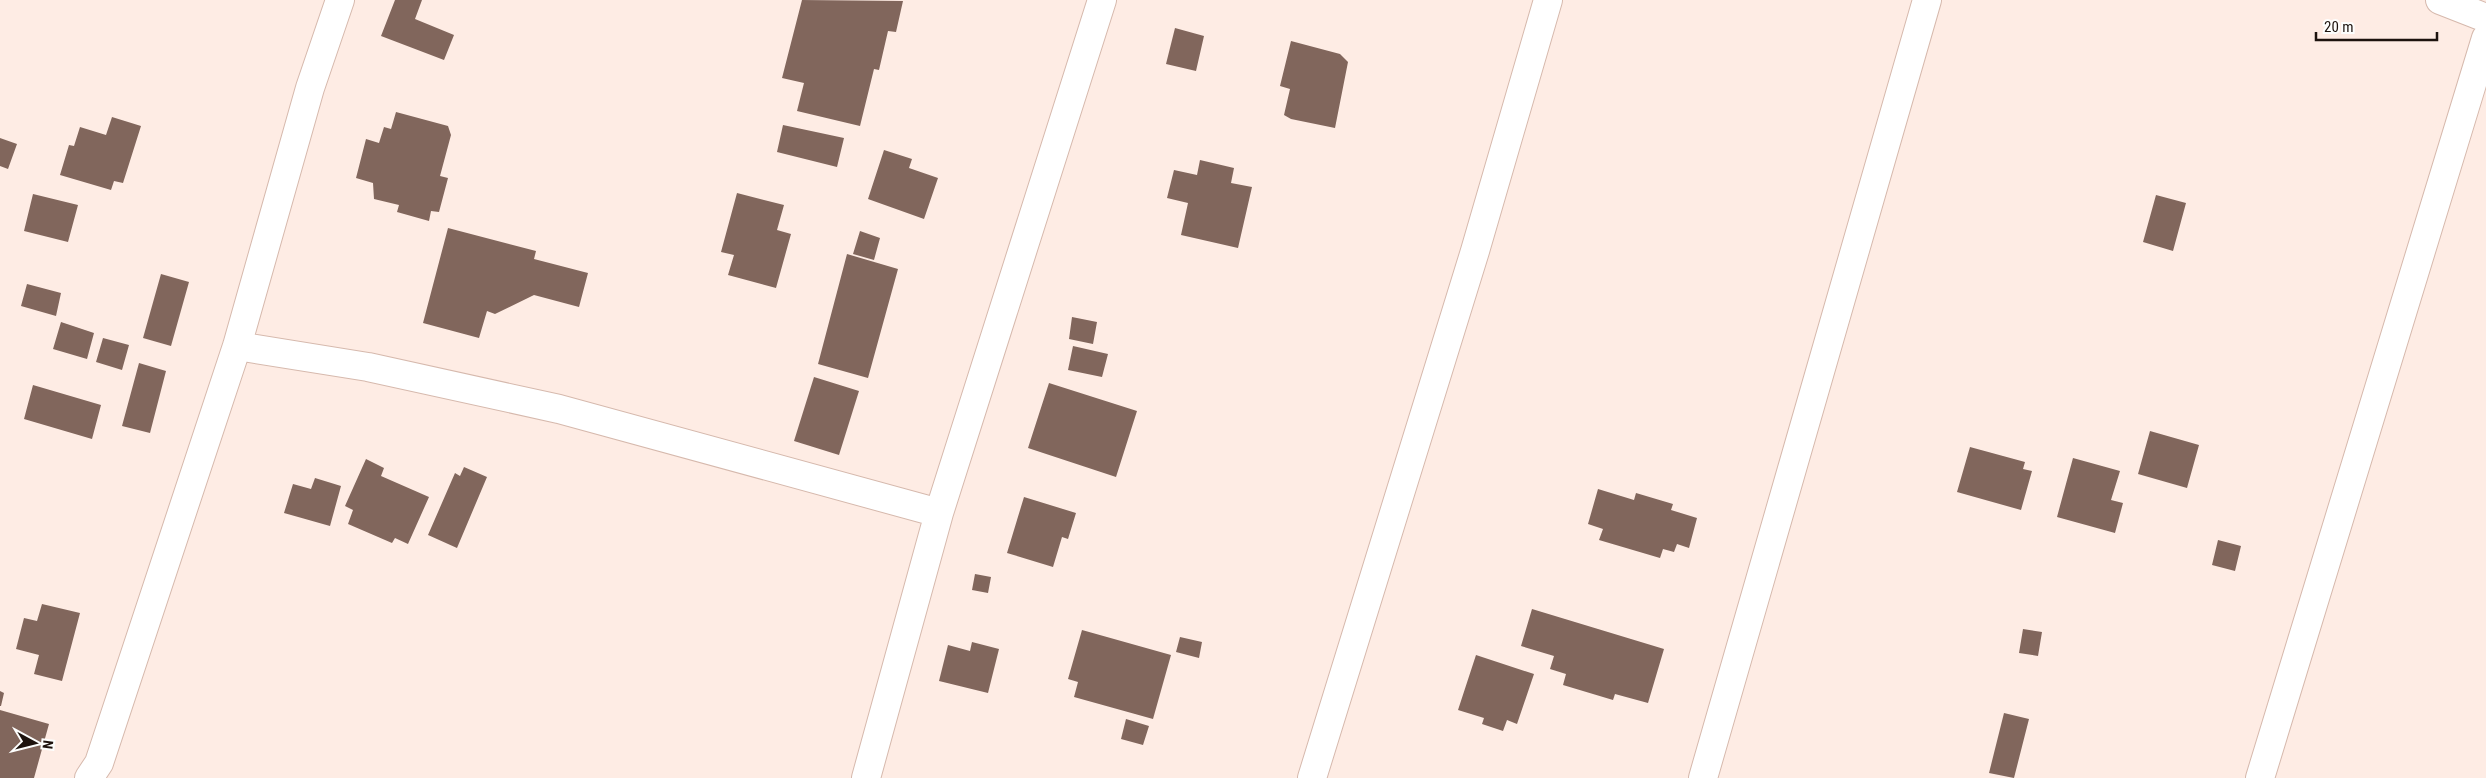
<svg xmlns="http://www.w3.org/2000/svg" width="2486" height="778" viewBox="0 0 2486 778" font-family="'Roboto Condensed',sans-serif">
<rect width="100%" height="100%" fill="#feece4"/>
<path fill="#81665c" d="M395,0h27l-7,19 39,16 -10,25 -63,-24z
M802,0l101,1 -7,31 -8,-1 -9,39 -5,-1 -14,57 -63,-15 7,-28 -22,-5z
M1175,28l29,8 -8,35 -30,-7z
M1291,41l49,13 8,8 -13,66 -44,-9 -7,-4 6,-26 -10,-3z
M396,112l52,14 3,9 -11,41 8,2 -9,34 -8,-1 -2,10 -32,-9 2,-7 -25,-6 -1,-16 -17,-5 10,-39 13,4 5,-16 7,2z
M112,117l29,9 -18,57 -9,-2 -3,9 -51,-15 9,-30 5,1 6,-19 26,8z
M783,125l61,13 -7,29 -60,-15z
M0,138l17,6 -9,25 -8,-3z
M884,150l28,9 -3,9 29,10 -14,41 -56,-20z
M1200,160l34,8 -3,15 21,4 -14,61 -57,-13 7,-32 -21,-5 7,-28 23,5z
M737,193l47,12 -7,25 14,4 -15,54 -48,-13 6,-20 -13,-3z
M33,194l45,11 -10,37 -44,-11z
M2156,195l30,8 -13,48 -30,-9z
M448,228l88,23 -2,8 54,14 -9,34 -45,-12 -39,19 -8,-3 -8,27 -56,-15z
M860,231l20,7 -6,22 -21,-6z
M847,254l51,15 -30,109 -50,-14z
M161,274l28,8 -18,64 -28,-8z
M27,284l34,9 -5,23 -35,-10z
M1072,317l25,5 -4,22 -24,-5z
M61,322l33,11 -7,26 -34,-10z
M103,338l26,7 -7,25 -26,-8z
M1073,346l35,8 -6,23 -34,-7z
M139,363l27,8 -16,62 -28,-7z
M814,377l45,14 -20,64 -45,-14z
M1049,383l88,28 -21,66 -88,-29z
M33,385l68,20 -9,34 -68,-20z
M2150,431l49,14 -12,43 -49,-14z
M1970,447l55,15 -2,7 9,2 -11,39 -64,-18z
M2073,458l47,13 -9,29 12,3 -8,30 -58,-16z
M366,459l18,9 -3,8 48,21 -21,47 -13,-6 -3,5 -44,-19 5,-14 -8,-4z
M464,467l23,10 -30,71 -29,-13 27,-62 5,3z
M315,478l26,8 -11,40 -46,-13 9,-29 18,5z
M1598,489l36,11 2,-7 37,11 -2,6 26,8 -8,30 -12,-4 -3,8 -11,-3 -3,9 -61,-18 4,-11 -15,-5z
M1024,497l52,16 -8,26 -6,-2 -9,30 -46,-14z
M2218,540l23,6 -6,25 -23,-6z
M975,574l16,3 -3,16 -16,-3z
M42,604l38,9 -18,68 -28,-7 5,-19 -23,-6 8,-31 13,3z
M1532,609l132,40 -16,54 -33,-9 -2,6 -50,-15 3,-11 -16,-5 4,-13 -33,-10z
M2023,629l19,3 -4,24 -19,-3z
M1082,630l89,25 -18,64 -79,-22 4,-15 -10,-3z
M1180,637l22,5 -3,16 -23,-6z
M972,642l27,7 -11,44 -49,-12 9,-36 22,6z
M1476,655l58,19 -17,50 -10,-4 -4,11 -21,-7 2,-6 -26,-8z
M0,691l4,2 -3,13h-1z
M0,710l49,14 -15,54h-34z
M2004,713l25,6 -15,59 -25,-5z
M1126,719l23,7 -6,19 -22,-6z"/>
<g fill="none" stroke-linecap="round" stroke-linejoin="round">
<defs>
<path id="minor" d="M2440,0l46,18
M237,346l131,21 191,42 380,104
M89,778l10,-15 138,-417 73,-258 30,-88
M866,778l73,-265 163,-513
M1312,778l163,-527 73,-251
M1703,778l224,-778
M2260,778l226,-740"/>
</defs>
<use href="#minor" stroke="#d6b9ad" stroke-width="30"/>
<use href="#minor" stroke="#fff" stroke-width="28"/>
</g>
<g transform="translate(35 743) rotate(97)" stroke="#fdfefd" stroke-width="4" paint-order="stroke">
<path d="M0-4L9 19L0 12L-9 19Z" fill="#1d130e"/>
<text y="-8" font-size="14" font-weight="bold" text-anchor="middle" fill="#1d130e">N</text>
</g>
<path d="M2316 32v8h121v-8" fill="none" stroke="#1d130e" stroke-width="2.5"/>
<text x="2324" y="32" font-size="15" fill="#1d130e" stroke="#fdfefd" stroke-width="4" paint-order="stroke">20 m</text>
</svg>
